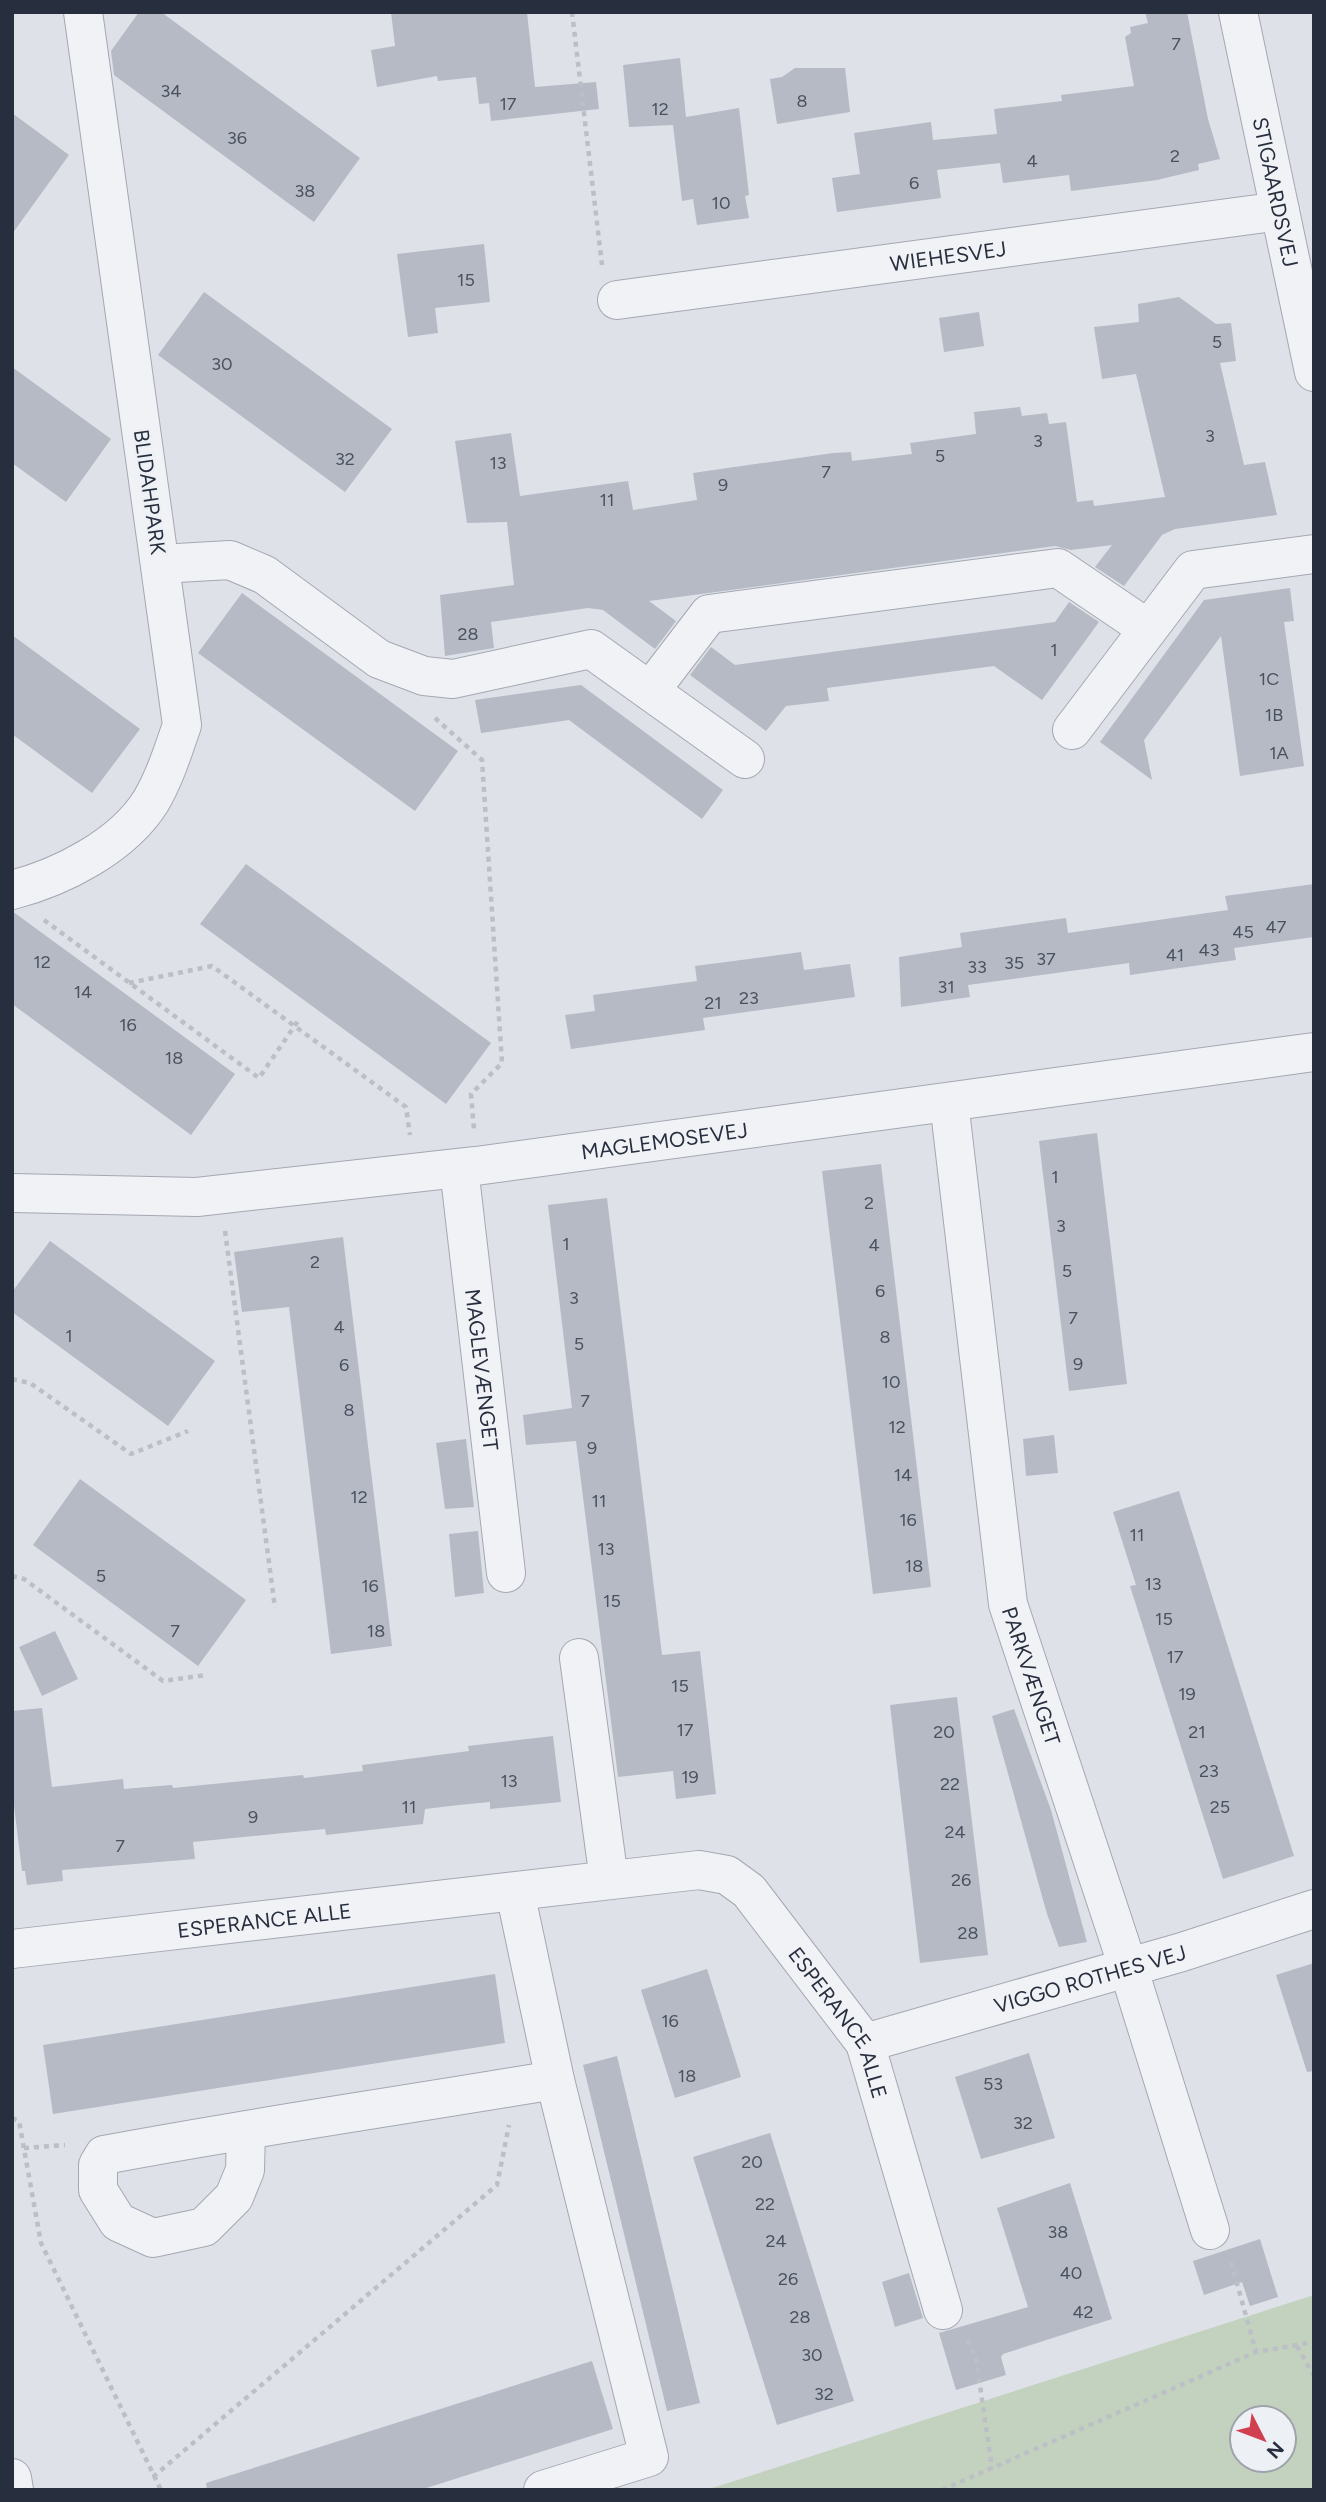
<svg xmlns="http://www.w3.org/2000/svg" width="1326" height="2502" viewBox="0 0 1326 2502" font-family="Figtree,sans-serif">
<rect width="100%" height="100%" fill="#dee1e8"/>
<path fill="#c3d2bf" fill-rule="evenodd" d="M1314,2295v195h-608zM1242,2418h42v42h-42z"/>
<path fill="#b5bac5" d="M139,12h22l199,146 -46,64 -200,-147 -3,-24z
M391,12h136l8,75 61,-5 3,27 -108,12 -2,-18 -10,1 -3,-27 -38,4 -1,-5 -60,11 -6,-37 24,-4z
M1145,12h42l21,107 12,40 -22,5 1,6 -42,10 -86,11 -2,-16 -66,8 -3,-20 -63,7 4,28 -104,14 -5,-34 28,-4 -6,-41 77,-11 2,18 64,-6 -3,-25 68,-8 -1,-6 73,-9 -9,-49 6,-4 -1,-6 18,-4z
M680,58l6,59 53,-9 10,87 -4,1 4,22 -52,7 -4,-26 -11,2 -9,-76 -44,2 -6,-62z
M795,68h50l5,44 -73,12 -7,-45 12,-2z
M12,113l57,42 -57,79z
M484,244l6,58 -55,6 3,25 -30,4 -11,-83z
M204,292l188,137 -47,63 -187,-137z
M1179,297l37,27 15,-1 5,38 -16,2 24,102 21,-3 12,53 -102,14 -13,6 -38,51 -29,-19 17,-22 -41,5 -16,-4 -406,55 27,20 -21,28 -52,-39 -15,-2 -97,14 3,26 -49,8 -5,-61 74,-10 -7,-63 -40,1 -12,-82 56,-8 9,63 108,-15 5,29 64,-10 -4,-27 140,-20 18,-1 1,9 60,-7 -2,-11 66,-9 -2,-22 46,-5 2,9 25,-3 2,11 17,-2 11,80 16,-2 1,6 71,-9 -29,-123 -34,5 -8,-52 45,-5 -1,-18z
M979,312l5,34 -40,6 -5,-34z
M12,367l99,72 -45,63 -54,-39z
M1290,588l4,33 -10,1 20,144 -64,10 -19,-140 -77,104 8,40 -52,-38 104,-142z
M242,593l216,158 -43,60 -217,-158z
M1069,602l30,20 -57,78 -48,-34 -167,22 2,13 -43,5 -20,25 -76,-56 21,-28 24,18 320,-43z
M12,635l128,94 -48,64 -80,-59z
M581,685l142,105 -21,29 -133,-99 -88,13 -6,-33z
M246,864l245,179 -45,61 -246,-180z
M1314,884v53l-80,11 2,12 -106,15 -1,-12 -161,22 2,12 -69,10 -2,-50 63,-10 -2,-14 106,-15 2,15 160,-23 -3,-14z
M12,911l223,163 -44,61 -179,-131z
M801,952l3,18 46,-6 5,33 -152,21 2,12 -134,19 -6,-34 30,-4 -2,-16 104,-14 -2,-15z
M1097,1133l30,251 -58,7 -30,-250z
M881,1164l50,423 -58,7 -51,-423z
M607,1198l55,457 38,-4 16,143 -40,5 -3,-28 -55,6 -42,-336 -50,4 -3,-30 49,-7 -24,-203z
M343,1237l49,409 -61,8 -42,-347 -47,5 -8,-60z
M50,1241l165,120 -47,65 -156,-114v-20z
M1054,1435l4,38 -32,3 -3,-37z
M466,1439l8,68 -29,2 -9,-66z
M80,1479l166,121 -48,66 -165,-121z
M1179,1491l115,365 -71,23 -93,-293 6,-1 -23,-73z
M478,1531l6,62 -29,4 -6,-63z
M55,1631l23,48 -36,17 -23,-49z
M957,1697l31,258 -68,8 -30,-258z
M42,1708l10,79 71,-8 1,10 48,-4 1,3 130,-13 1,3 59,-7 -1,-6 107,-14 -1,-5 85,-10 8,66 -71,7v-7l-31,3 -34,4 -2,15 -97,11 -1,-6 -132,13 2,17 -133,11 1,11 -36,4 -2,-14h-3l-10,-82v-78z
M1014,1709l37,101 36,132 -28,5 -12,-33 -55,-198z
M1314,1963v108l-7,1 -31,-97z
M707,1969l34,108 -66,21 -34,-108z
M495,1974l10,69 -452,71 -10,-69z
M1029,2053l26,85 -74,21 -26,-82z
M617,2056l83,347 -33,8 -84,-346z
M770,2133l84,268 -77,24 -84,-268z
M1070,2183l42,136 -109,35 -2,3 5,18 -50,15 -17,-57 89,-26 -31,-99z
M1260,2239l18,58 -28,9 -8,-24 -38,13 -11,-34z
M909,2273l14,45 -28,9 -13,-45z
M592,2361l21,68 -193,61h-213l-1,-7z"/>
<g fill="none" stroke-linecap="round" stroke-linejoin="round">
<defs>
<g id="minor">
<path id="s1" d="M1238,12l76,360"/>
<path id="s2" d="M617,300l663,-89"/>
<path d="M160,564l70,-4 35,15 114,84 45,17 29,3 138,-30 154,110"/>
<path d="M650,691l59,-77 349,-46 90,61"/>
<path d="M1072,730l121,-160 121,-16"/>
<path d="M12,890c50,-13 111,-44 139,-89 14,-24 22,-50 31,-76l-99,-713"/>
<path id="s3" d="M949,1102l59,502 120,363 82,263"/>
<path id="s4" d="M459,1168l47,405"/>
<path id="s5" d="M12,1193l185,4 279,-31 838,-114"/>
<path d="M579,1658l30,222"/>
<path d="M515,1892l40,188 94,377 -106,33"/>
<path id="s6" d="M12,1949l687,-79 28,5 22,16 116,152 78,267"/>
<path id="s7" d="M865,2043l317,-91 132,-43"/>
<path d="M246,2130l-1,40 -11,27 -30,30 -51,11 -35,-16 -20,-32v-25l6,-10c137,-26 276,-46 414,-69l37,-6"/>
<path d="M12,2478l2,12"/>
</g>
</defs>
<use href="#minor" stroke="#a3a8b2" stroke-width="40"/>
<path stroke="#bcbfc6" stroke-width="4.5" stroke-dasharray="5 5" stroke-linecap="butt" d="M572,12l30,253
M435,718l47,42 20,303 -31,31 3,36
M44,920l215,158 41,-60
M129,983l83,-17 194,141 4,28
M225,1231l50,377
M12,1379l18,4 101,71 57,-23
M12,1576l12,3 139,102 43,-6
M12,2118l7,3 22,122 120,247
M24,2148l41,-3
M1231,2262l25,90
M967,2340l9,18 16,110
M1297,2346l17,30
M153,2477l344,-292 12,-60
M942,2490l314,-138 58,-10"/>
<use href="#minor" stroke="#f1f2f6" stroke-width="38"/>
</g>
<g text-anchor="middle" dominant-baseline="central" stroke-width="5" stroke-linejoin="round" paint-order="stroke">
<g font-size="18" fill="#4a5260">
<text x="1176" y="44">7</text>
<text x="171" y="91">34</text>
<text x="802" y="101">8</text>
<text x="508" y="104">17</text>
<text x="660" y="109">12</text>
<text x="237" y="138">36</text>
<text x="1175" y="156">2</text>
<text x="1032" y="161">4</text>
<text x="914" y="183">6</text>
<text x="305" y="191">38</text>
<text x="721" y="203">10</text>
<text x="466" y="280">15</text>
<text x="1217" y="342">5</text>
<text x="222" y="364">30</text>
<text x="1210" y="436">3</text>
<text x="1038" y="441">3</text>
<text x="940" y="456">5</text>
<text x="345" y="459">32</text>
<text x="498" y="463">13</text>
<text x="826" y="472">7</text>
<text x="723" y="485">9</text>
<text x="607" y="500">11</text>
<text x="468" y="634">28</text>
<text x="1054" y="650">1</text>
<text x="1269" y="679">1C</text>
<text x="1274" y="715">1B</text>
<text x="1279" y="753">1A</text>
<text x="1276" y="927">47</text>
<text x="1243" y="932">45</text>
<text x="1209" y="950">43</text>
<text x="1175" y="955">41</text>
<text x="1046" y="959">37</text>
<text x="42" y="962">12</text>
<text x="1014" y="963">35</text>
<text x="977" y="967">33</text>
<text x="946" y="987">31</text>
<text x="83" y="992">14</text>
<text x="749" y="998">23</text>
<text x="713" y="1003">21</text>
<text x="128" y="1025">16</text>
<text x="174" y="1058">18</text>
<text x="1055" y="1177">1</text>
<text x="869" y="1203">2</text>
<text x="1061" y="1226">3</text>
<text x="566" y="1244">1</text>
<text x="874" y="1245">4</text>
<text x="315" y="1262">2</text>
<text x="1067" y="1271">5</text>
<text x="880" y="1291">6</text>
<text x="574" y="1298">3</text>
<text x="1073" y="1318">7</text>
<text x="339" y="1327">4</text>
<text x="69" y="1336">1</text>
<text x="885" y="1337">8</text>
<text x="579" y="1344">5</text>
<text x="1078" y="1364">9</text>
<text x="344" y="1365">6</text>
<text x="891" y="1382">10</text>
<text x="585" y="1401">7</text>
<text x="349" y="1410">8</text>
<text x="897" y="1427">12</text>
<text x="592" y="1448">9</text>
<text x="903" y="1475">14</text>
<text x="359" y="1497">12</text>
<text x="599" y="1501">11</text>
<text x="908" y="1520">16</text>
<text x="1137" y="1535">11</text>
<text x="606" y="1549">13</text>
<text x="914" y="1566">18</text>
<text x="101" y="1576">5</text>
<text x="1153" y="1584">13</text>
<text x="370" y="1586">16</text>
<text x="612" y="1601">15</text>
<text x="1164" y="1619">15</text>
<text x="175" y="1631">7</text>
<text x="376" y="1631">18</text>
<text x="1175" y="1657">17</text>
<text x="680" y="1686">15</text>
<text x="1187" y="1694">19</text>
<text x="685" y="1730">17</text>
<text x="944" y="1732">20</text>
<text x="1197" y="1732">21</text>
<text x="1209" y="1771">23</text>
<text x="690" y="1777">19</text>
<text x="509" y="1781">13</text>
<text x="950" y="1784">22</text>
<text x="409" y="1807">11</text>
<text x="1220" y="1807">25</text>
<text x="253" y="1817">9</text>
<text x="955" y="1832">24</text>
<text x="120" y="1846">7</text>
<text x="961" y="1880">26</text>
<text x="968" y="1933">28</text>
<text x="670" y="2021">16</text>
<text x="687" y="2076">18</text>
<text x="993" y="2084">53</text>
<text x="1023" y="2123">32</text>
<text x="752" y="2162">20</text>
<text x="765" y="2204">22</text>
<text x="1058" y="2232">38</text>
<text x="776" y="2241">24</text>
<text x="1071" y="2273">40</text>
<text x="788" y="2279">26</text>
<text x="1083" y="2312">42</text>
<text x="800" y="2317">28</text>
<text x="812" y="2355">30</text>
<text x="824" y="2394">32</text>
</g>
<g font-size="21" fill="#272f3f" stroke="#edf0f5">
<text stroke="none"><textPath href="#s1" startOffset="184">STIGAARDSVEJ</textPath></text>
<text stroke="none"><textPath href="#s2" startOffset="334">WIEHESVEJ</textPath></text>
<text transform="translate(150 492) rotate(82)">BLIDAHPARK</text>
<text stroke="none"><textPath href="#s5" startOffset="656">MAGLEMOSEVEJ</textPath></text>
<text stroke="none"><textPath href="#s4" startOffset="203">MAGLEVÆNGET</textPath></text>
<text stroke="none"><textPath href="#s3" startOffset="581">PARKVÆNGET</textPath></text>
<text stroke="none"><textPath href="#s6" startOffset="254">ESPERANCE ALLE</textPath></text>
<text stroke="none"><textPath href="#s7" startOffset="234">VIGGO ROTHES VEJ</textPath></text>
<text stroke="none"><textPath href="#s6" startOffset="908">ESPERANCE ALLE</textPath></text>
</g>
</g>
<rect width="1326" height="2502" fill="none" stroke="#272f3f" stroke-width="28"/>
<g transform="translate(1263 2439) rotate(132)"><circle r="33" fill="#edf0f5" stroke="#9ea3ac" stroke-width="2"/>
<path d="M0-5L12 26L0 18L-12 26Z" fill="#d04050"/>
<text y="-10" font-size="19" font-weight="bold" text-anchor="middle" fill="#272f3f">N</text>
</g>
</svg>
